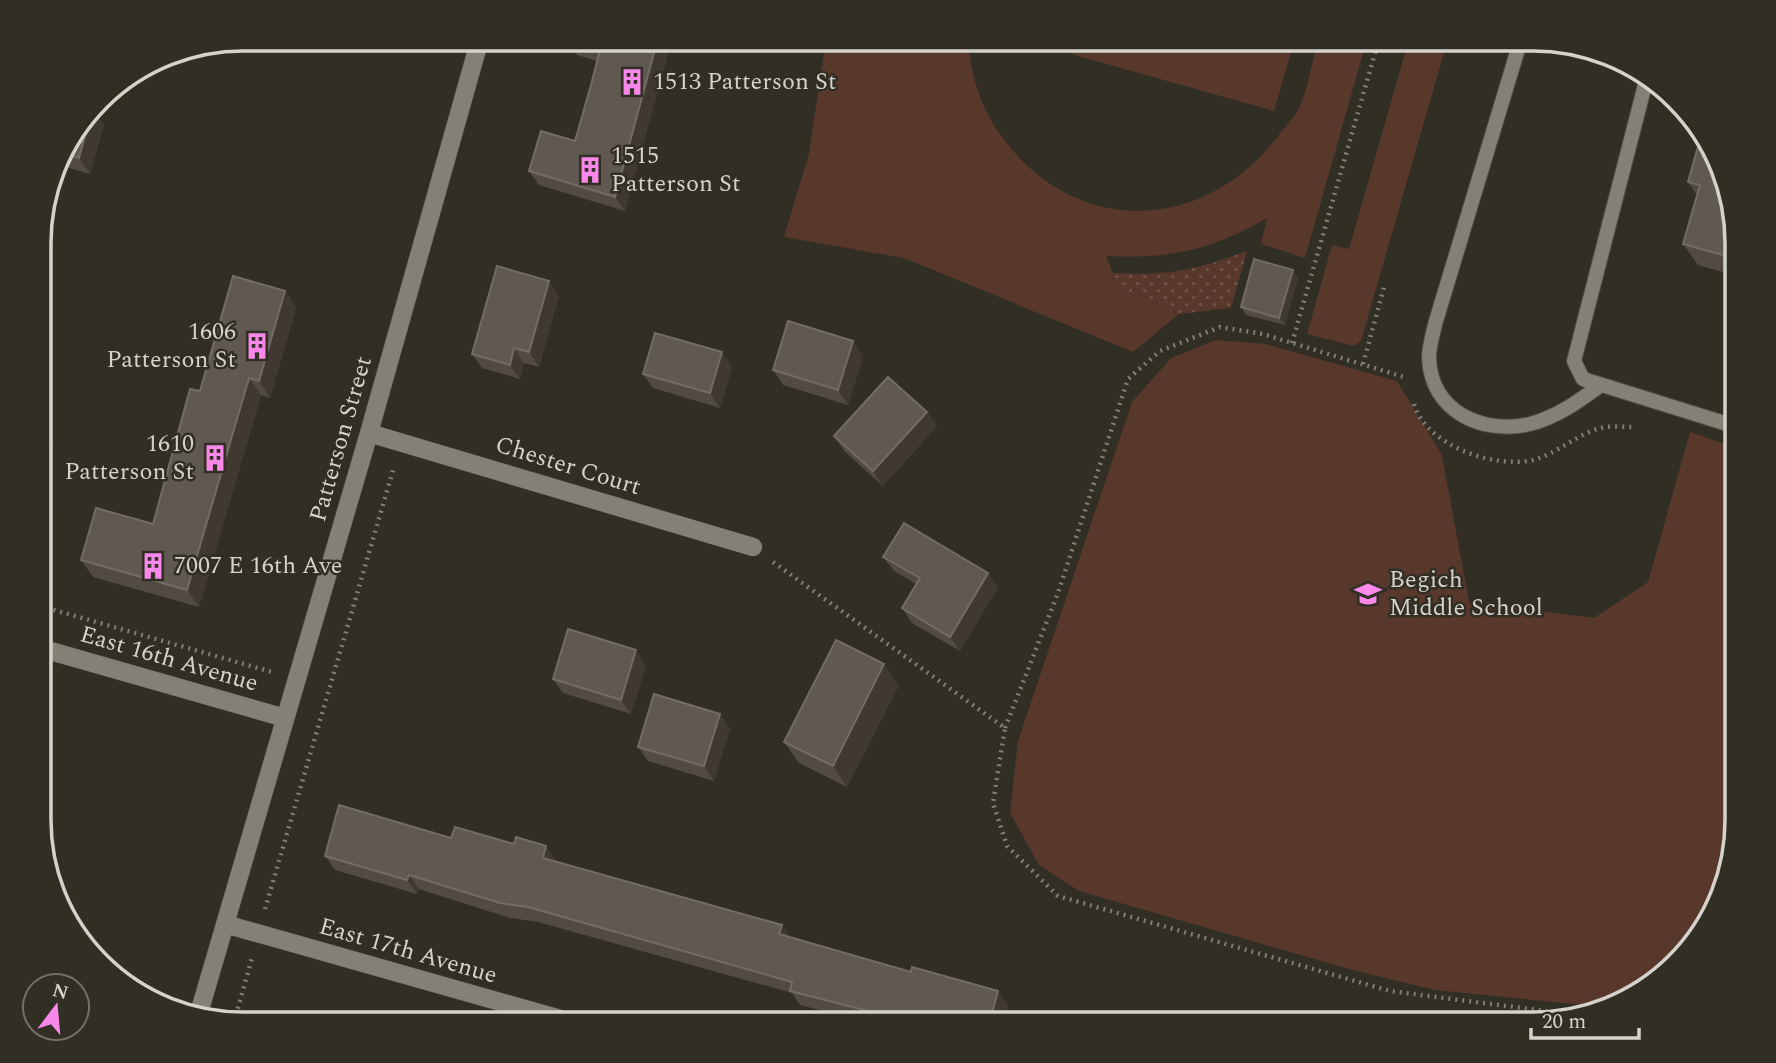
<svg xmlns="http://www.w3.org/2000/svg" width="1776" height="1063" viewBox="0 0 1776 1063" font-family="Spectral,serif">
<defs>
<pattern id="park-dots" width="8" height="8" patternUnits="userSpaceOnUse" patternTransform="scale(1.75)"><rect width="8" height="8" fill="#58382b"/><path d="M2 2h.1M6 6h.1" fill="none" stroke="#6f5449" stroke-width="1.8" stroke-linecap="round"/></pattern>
</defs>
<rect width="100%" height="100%" fill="#312e24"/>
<path fill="#58382b" d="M826,39h143c0,34 13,72 34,99 73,100 202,95 275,-2 6,-8 15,-17 20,-26 10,-20 14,-49 20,-71h49l-62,219 -44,-14 6,-26c-52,31 -100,42 -161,38l7,17 -1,14 32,9 35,18 -46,38 -229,-94 -120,-21 25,-84z
M1018,39h277l-21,72z
M1409,39h39l-87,302 -7,5 -47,-12 25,-89 17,4z
M1216,340l50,4 131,37 45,74 27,147 125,16 54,-36 42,-150 47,16v385l-27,90 -74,74 -34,10 -167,-17 -86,-21 -270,-78 -40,-26 -29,-52 8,-72 114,-339 39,-44z"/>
<path fill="url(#park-dots)" d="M1247,251l-16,57 -52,6 -35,-18 -32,-9 1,-14c56,3 82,-3 134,-22z"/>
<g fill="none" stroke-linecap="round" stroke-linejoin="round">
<defs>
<path id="service" d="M1521,39l-85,282c-3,12 -7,26 -7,37 2,54 54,77 101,66 27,-7 49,-23 71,-39
M1647,77l-73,284 9,18 154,48"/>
<path id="minor" d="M369,433l384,114
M40,648l245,70
M225,924l353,100
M199,1013l170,-580 111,-394"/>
</defs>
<use href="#service" stroke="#4e4b42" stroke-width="16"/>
<use href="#minor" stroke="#4e4b42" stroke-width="19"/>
<path stroke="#817e76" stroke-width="4.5" stroke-dasharray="2 5" stroke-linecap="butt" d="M1292,343l87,-304
M1363,364l22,-80
M1414,404c12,41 79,65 119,56 23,-6 42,-24 64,-31 11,-4 26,-2 38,-2
M773,562l232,166 -12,75 14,43 51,50 332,95 186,24
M40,606l232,66
M1005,728l53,-135 70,-214 32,-28 60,-24 43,7 144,44
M265,909l129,-442
M234,1022l18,-64"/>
<use href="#service" stroke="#848075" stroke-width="14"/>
<use href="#minor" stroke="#848075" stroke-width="18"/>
</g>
<path fill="#524a43" d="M567,38l105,1 -47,172 -86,-26 -10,-14 46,-30 16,-56 6,-24 -20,-6 -10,-15z
M104,124l-14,50 -34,-10 4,-12z
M1707,138l30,91v47l-39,-11 -15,-21 14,-49 -9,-13z
M1298,277l-13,48 -39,-10 -5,-8z
M285,291l11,17 -26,90 -9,-3 -62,212 -106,-30 -12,-17 72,-36z
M559,295l-20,72 -15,-4 -4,16 -38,-11 -10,-14z
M722,352l10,15 -12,41 -67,-20 -10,-14z
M863,356l-15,49 -65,-20 -10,-15z
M927,412l10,14 -54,60 -39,-35 -10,-15z
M883,557l115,30 -38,64 -48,-28 -10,-15 14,-24 -22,-13z
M646,665l-15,49 -68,-21 -10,-14z
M899,685l-52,102 -48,-24 -15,-21z
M720,714l10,15 -16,52 -66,-20 -10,-14z
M451,838l63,6 32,2 10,15 235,76 217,68 -5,19h-129l-74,-19 -8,-12 -254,-71 -28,-4 -91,-29 -2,5 -82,-24 -10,-14z"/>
<path fill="#3f3931" d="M658,38l14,1 -47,172 -10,-14z
M93,109l11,15 -14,50 -11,-16z
M1293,270l5,7 -13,48 -6,-7z
M549,281l10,14 -20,72 -10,-15z
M285,291l11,17 -26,90 -11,-17z
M853,341l10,15 -15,49 -10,-15z
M514,348l10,15 -4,16 -10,-14z
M722,352l10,15 -12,41 -10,-15z
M249,378l12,17 -62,212 -12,-17z
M927,412l10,14 -54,60 -10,-15z
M988,573l10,14 -38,64 -10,-14z
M636,650l10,15 -15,49 -10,-14z
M884,664l15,21 -52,102 -14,-21z
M720,714l10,15 -16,52 -10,-15z
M546,846l10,14 -3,12 -10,-14z
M409,875l10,14 -2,5 -10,-14z
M782,925l10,14 -13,-5z
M998,991l10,14 -5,19h-14z"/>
<path fill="#605952" stroke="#726c65" stroke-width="2" d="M567,38h91l-43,159 -86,-26 12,-40 34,10 16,-56 9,-35 -33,-10z
M92,110l-13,48 -19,-6z
M1701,136l6,2 3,2 27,89v30l-54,-15 17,-59 -12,-3z
M1254,259l39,11 -14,48 -38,-11z
M497,266l52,15 -20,71 -15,-4 -4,17 -38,-11z
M233,276l52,15 -26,90 -10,-3 -62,212 -106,-30 15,-52 57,16 37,-135 10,2z
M788,321l65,20 -15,49 -65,-20z
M655,333l67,19 -12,41 -67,-19z
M888,377l39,35 -54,59 -39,-35z
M904,523l84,50 -38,64 -48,-29 18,-30 -37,-21z
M568,629l68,21 -15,50 -68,-21z
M836,640l48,24 -51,102 -49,-24z
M654,694l66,20 -16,52 -66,-19z
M339,805l112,33 4,-11 59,17 2,-7 30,9 -3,12 239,67 -3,9 132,38 1,-5 86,24 -9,33h-70l-129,-33 2,-9 -264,-75 -28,-4 -91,-28 -2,5 -82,-24z
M261,1021l11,3h-12z"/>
<defs>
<symbol id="building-bare" viewBox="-9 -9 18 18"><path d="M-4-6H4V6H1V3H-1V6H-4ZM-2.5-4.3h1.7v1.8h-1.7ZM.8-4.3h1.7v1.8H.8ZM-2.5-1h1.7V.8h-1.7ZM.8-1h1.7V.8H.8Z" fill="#f888ea" stroke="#312e24" stroke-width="2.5" paint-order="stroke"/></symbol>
<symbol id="school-bare" viewBox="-9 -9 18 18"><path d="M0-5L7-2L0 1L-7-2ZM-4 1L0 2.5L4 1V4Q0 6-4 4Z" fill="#f888ea" stroke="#312e24" stroke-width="2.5" paint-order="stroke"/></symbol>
</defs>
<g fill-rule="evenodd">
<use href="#building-bare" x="613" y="63" width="38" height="38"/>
<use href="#building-bare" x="571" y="151" width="38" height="38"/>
<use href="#building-bare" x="238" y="327" width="38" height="38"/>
<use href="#building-bare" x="196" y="439" width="38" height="38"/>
<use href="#building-bare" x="134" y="547" width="38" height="38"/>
<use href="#school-bare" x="1349" y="575" width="38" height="38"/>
</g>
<g text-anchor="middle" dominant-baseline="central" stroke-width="5" stroke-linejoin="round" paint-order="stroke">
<g font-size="24" fill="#d5d2cc" stroke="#312e24" text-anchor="start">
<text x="653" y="82">1513 Patterson St</text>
<text x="611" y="156">1515<tspan x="611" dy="28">Patterson St</tspan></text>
<text x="236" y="332" text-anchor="end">1606<tspan x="236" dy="28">Patterson St</tspan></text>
<text x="194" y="444" text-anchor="end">1610<tspan x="194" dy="28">Patterson St</tspan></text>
<text x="174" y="566">7007 E 16th Ave</text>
<text x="1389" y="580">Begich<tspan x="1389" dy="28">Middle School</tspan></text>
</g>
<g font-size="24" fill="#d5d2cc" stroke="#312e24">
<text transform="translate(341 439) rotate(-74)">Patterson Street</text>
<text transform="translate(568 466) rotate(17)">Chester Court</text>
<text transform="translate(169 659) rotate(16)">East 16th Avenue</text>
<text transform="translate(408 951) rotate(16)">East 17th Avenue</text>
</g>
</g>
<path d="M0 0H1776V1063H0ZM243 51H1533A192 192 0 0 1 1725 243V820A192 192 0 0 1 1533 1012H243A192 192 0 0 1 51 820V243A192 192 0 0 1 243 51Z" fill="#312e24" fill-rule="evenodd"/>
<path fill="none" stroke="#d5d2cc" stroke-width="3.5" d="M243 51H1533A192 192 0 0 1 1725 243V820A192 192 0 0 1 1533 1012H243A192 192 0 0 1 51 820V243A192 192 0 0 1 243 51Z"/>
<g transform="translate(56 1007) rotate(16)"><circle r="33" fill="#312e24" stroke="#737067" stroke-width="2"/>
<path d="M0-5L12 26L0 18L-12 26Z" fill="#f888ea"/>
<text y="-10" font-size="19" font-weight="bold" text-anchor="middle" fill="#d5d2cc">N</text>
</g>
<path d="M1531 1028v10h108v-10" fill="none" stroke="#d5d2cc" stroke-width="3.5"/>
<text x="1542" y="1028" font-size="21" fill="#d5d2cc" stroke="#312e24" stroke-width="5" paint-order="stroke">20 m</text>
</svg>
